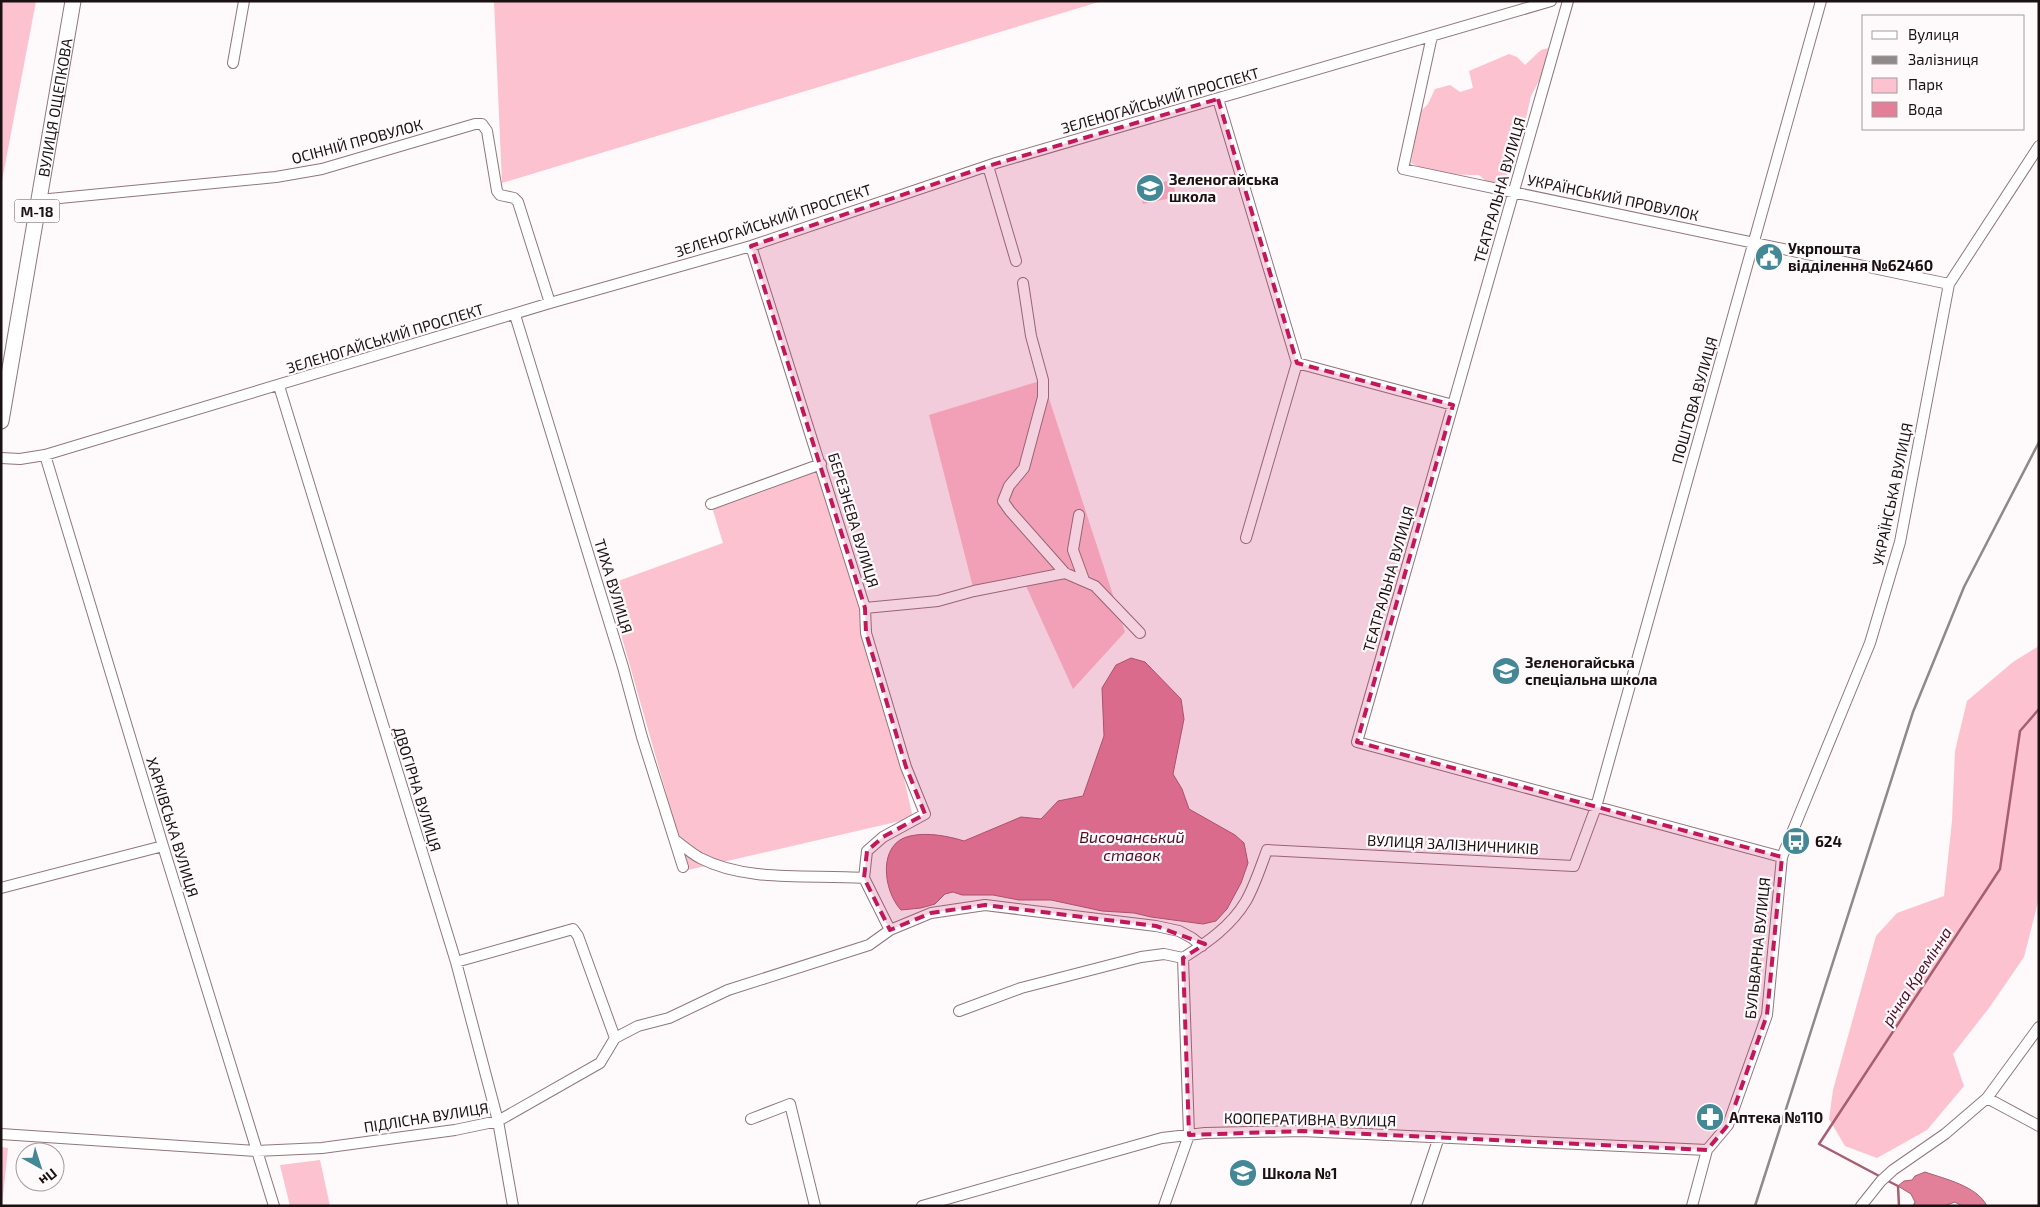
<svg xmlns="http://www.w3.org/2000/svg" width="2040" height="1207" viewBox="0 0 2040 1207" font-family="'Exo 2',sans-serif">
<rect width="100%" height="100%" fill="#fef9fa"/>
<path fill="#fdc2cf" d="M1,1h35l-35,185z
M494,1h608l-600,182z
M1548,48l-4,23 -13,25 -8,35 -13,33 -5,20 -18,-2 -8,-7c-23,0 -47,-1 -68,-12l8,-50 9,-9 7,-15 15,-4 10,7 13,-4 -4,-17 40,-17 8,3 8,8 16,-15z
M1173,180l3,17 -33,7 -4,-17z
M1043,380l82,252 -52,57 -52,-114 -47,16 -45,-176z
M821,464l44,144 48,210 -225,52 -81,-285 116,-42 -12,-39z
M2039,646v252l-15,59 -35,51 -36,46 11,32 -37,44 -50,28 -32,-12 -16,-27 4,-29 43,-154 21,-23 47,-17 8,-75 3,-70 12,-50 46,-39z
M1,1147l7,1 -6,58h-1z
M320,1160l10,46h-40l-10,-41z"/>
<path fill="#e2809a" stroke="#a65f72" d="M1131,658l14,4 36,37 3,20 -11,55 9,15 7,20 46,26 9,8 4,20 -7,20 -14,26 -11,12 -13,3 -52,-7 -17,-4 -32,-2 -51,-11h-32l-26,-5h-31l-9,-3 -8,2 -10,10 -14,4 -20,2c-18,-19 -24,-67 9,-74 17,-4 38,0 54,5l57,-24 20,2 17,-18 25,-5 21,-60 -2,-48 14,-23z
M1925,1172c20,7 52,14 62,34h-25l-7,-4 -11,4h-31l2,-4 -4,-8 -13,-8 6,-5 8,-1 3,-4z"/>
<g fill="none" stroke-linecap="round" stroke-linejoin="round">
<path stroke="#a65f72" stroke-width="2.5" d="M1881,1177l-62,-33 181,-275 20,-138 19,-22
M1886,1180l12,6 1,20"/>
<defs>
<path id="minor" d="M1568,1l-211,741 425,115
M1432,36l-29,133 546,115
M233,63l11,-62
M1218,99l79,264 -51,175
M988,166l28,95
M39,200l237,-23 46,-8 153,-45h7l5,7 10,60 3,4 14,3 4,4 32,101
M751,246l114,362 73,-7 36,-10 91,-18
M1023,283l8,53 12,44v17l-19,71 -15,18 -6,15 7,10 55,62 30,13 45,47
M515,315l108,352 19,70 41,130
M1297,363l156,42
M279,386l177,576 42,159 15,85
M45,455l118,391 111,360
M1,458l19,1 25,-4 505,-152 201,-57 245,-83 555,-162
M711,504l110,-40
M1079,515l-6,35 11,30
M865,608l1,25 40,134 19,47 -42,23 -16,14 -3,27 26,52
M675,840c8,6 16,13 25,18 48,25 112,16 164,20
M1,888l162,-42
M456,962l117,-33 5,7 37,102
M959,1011l62,-23 120,-31 23,-3 19,4c25,-16 48,-32 63,-57 9,-16 15,-35 21,-51l307,16 22,-59 225,-806
M1987,1098l52,28
M751,1119l39,-15 25,102
M1,1134l255,17 66,-3 133,-18 43,-9 102,-58 15,-25 23,-12 31,-8 59,-28 141,-45 21,-15 41,-17 54,-8 105,13 66,8 23,5 13,7 10,8
M922,1206l240,-68 43,-5 97,-2 405,19
M1164,1206l25,-71 -6,-177
M1416,1206l23,-69
M1692,1206l15,-56 21,-25 39,-110 15,-158 88,-214 30,-101 49,-258 90,-138
M1861,1206l20,-25 12,-11 52,-36 42,-36 52,-71"/>
<g id="highway">
<path id="s1" d="M1,421l72,-420"/>
</g>
</defs>
<use href="#minor" stroke="#8f777c" stroke-width="12"/>
<use href="#highway" stroke="#8f777c" stroke-width="17"/>
<use href="#minor" stroke="#fff" stroke-width="10"/>
<use href="#highway" stroke="#fff" stroke-width="15"/>
<path stroke="#90898a" stroke-width="2.5" d="M1755,1206l158,-494 51,-125 75,-145"/>
</g>
<path fill="#c2185b" fill-opacity="0.2" stroke="#c2185b" stroke-width="4" stroke-dasharray="10 6" stroke-linejoin="round" d="M1218,99l79,264 156,42 -96,337 425,115 -15,158 -39,110 -21,25 -405,-19 -113,4 -6,-177 22,-14 -49,-18 -171,-21 -54,8 -41,17 -26,-52 3,-27 16,-14 42,-23 -19,-47 -40,-134 -1,-25 -114,-362 237,-80z"/>
<defs>
<symbol id="school-disc" viewBox="-11 -11 22 22"><circle r="9.5" fill="#448896" stroke="#fef9fa"/><path d="M0-5L7-2L0 1L-7-2ZM-4 1L0 2.5L4 1V4Q0 6-4 4Z" fill="#fff"/></symbol>
<symbol id="civic-disc" viewBox="-11 -11 22 22"><circle r="9.5" fill="#448896" stroke="#fef9fa"/><path d="M-.6-6.5H3V-4.5H.6V-3L4-1V1h2V6H-6V1h2V-1L-.6-3ZM-1.2 2.5V6h2.4V2.5Z" fill="#fff"/></symbol>
<symbol id="bus-disc" viewBox="-11 -11 22 22"><circle r="9.5" fill="#448896" stroke="#fef9fa"/><path d="M-5-6H5V4H4V6H2V4H-2V6H-4V4H-5ZM-3.5-4V0h7V-4ZM-3.5 1.2v1.5H-2V1.2ZM2 1.2v1.5H3.5V1.2Z" fill="#fff"/></symbol>
<symbol id="pharmacy-disc" viewBox="-11 -11 22 22"><circle r="9.5" fill="#448896" stroke="#fef9fa"/><path d="M-2-6h4v4h4v4h-4v4h-4v-4h-4v-4h4Z" fill="#fff"/></symbol>
</defs>
<g fill-rule="evenodd">
<use href="#school-disc" x="1134" y="172" width="32" height="32"/>
<use href="#civic-disc" x="1753" y="241" width="32" height="32"/>
<use href="#school-disc" x="1490" y="655" width="32" height="32"/>
<use href="#bus-disc" x="1780" y="825" width="32" height="32"/>
<use href="#pharmacy-disc" x="1694" y="1101" width="32" height="32"/>
<use href="#school-disc" x="1227" y="1157" width="32" height="32"/>
</g>
<g text-anchor="middle" dominant-baseline="central" stroke-width="4.5" stroke-linejoin="round" paint-order="stroke">
<rect fill="#fef9fa" stroke="#5e5758" stroke-width="1" x="14.5" y="199.5" width="45" height="23" rx="4"/>
<g font-size="14" font-weight="bold" fill="#1a1113">
<text x="37" y="211">М-18</text>
</g>
<g font-size="15" fill="#1a1113" stroke="#fef9fa">
<text transform="translate(1160 100) rotate(-16)">ЗЕЛЕНОГАЙСЬКИЙ ПРОСПЕКТ</text>
<text stroke="none"><textPath href="#s1" startOffset="318">ВУЛИЦЯ ОЩЕПКОВА</textPath></text>
<text transform="translate(357 141) rotate(-15)">ОСІННІЙ ПРОВУЛОК</text>
<text transform="translate(1499 190) rotate(-74)">ТЕАТРАЛЬНА ВУЛИЦЯ</text>
<text transform="translate(1613 197) rotate(12)">УКРАЇНСЬКИЙ ПРОВУЛОК</text>
<text transform="translate(773 220) rotate(-18)">ЗЕЛЕНОГАЙСЬКИЙ ПРОСПЕКТ</text>
<text transform="translate(385 338) rotate(-17)">ЗЕЛЕНОГАЙСЬКИЙ ПРОСПЕКТ</text>
<text transform="translate(1694 400) rotate(-74)">ПОШТОВА ВУЛИЦЯ</text>
<text transform="translate(1892 494) rotate(-78)">УКРАЇНСЬКА ВУЛИЦЯ</text>
<text transform="translate(854 520) rotate(73)">БЕРЕЗНЕВА ВУЛИЦЯ</text>
<text transform="translate(1388 579) rotate(-74)">ТЕАТРАЛЬНА ВУЛИЦЯ</text>
<text transform="translate(614 586) rotate(73)">ТИХА ВУЛИЦЯ</text>
<text transform="translate(418 789) rotate(73)">ДВОГІРНА ВУЛИЦЯ</text>
<text transform="translate(173 827) rotate(73)">ХАРКІВСЬКА ВУЛИЦЯ</text>
<text transform="translate(1453 844) rotate(3)">ВУЛИЦЯ ЗАЛІЗНИЧНИКІВ</text>
<text transform="translate(1757 948) rotate(-84)">БУЛЬВАРНА ВУЛИЦЯ</text>
<text transform="translate(426 1117) rotate(-9)">ПІДЛІСНА ВУЛИЦЯ</text>
<text transform="translate(1310 1119) rotate(1)">КООПЕРАТИВНА ВУЛИЦЯ</text>
</g>
<g font-size="15" font-weight="bold" fill="#1a1113" stroke="#fef9fa" text-anchor="start">
<text x="1169" y="179">Зеленогайська<tspan x="1169" dy="17">школа</tspan></text>
<text x="1788" y="248">Укрпошта<tspan x="1788" dy="17">відділення №62460</tspan></text>
<text x="1525" y="662">Зеленогайська<tspan x="1525" dy="17">спеціальна школа</tspan></text>
<text x="1815" y="841">624</text>
<text x="1729" y="1117">Аптека №110</text>
<text x="1262" y="1173">Школа №1</text>
</g>
<g font-size="16" font-style="italic" fill="#4c0f25" stroke="#fef9fa">
<text x="1132" y="836">Височанський<tspan x="1132" dy="18">ставок</tspan></text>
<text transform="translate(1916 976) rotate(-57)">річка Кремінна</text>
</g>
</g>
<rect width="2040" height="1207" fill="none" stroke="#1a1113" stroke-width="5"/>
<rect x="1862" y="15" width="162" height="115" fill="#fef9fa" stroke="#a39c9e"/>
<rect x="1872" y="31" width="25" height="8" fill="#ffffff" stroke="#a39c9e"/>
<text x="1908" y="40" font-size="15" fill="#1a1113">Вулиця</text>
<rect x="1872" y="56" width="25" height="8" fill="#90898a" stroke="#a39c9e"/>
<text x="1908" y="65" font-size="15" fill="#1a1113">Залізниця</text>
<rect x="1872" y="78" width="25" height="15" fill="#fdc2cf" stroke="#a39c9e"/>
<text x="1908" y="90" font-size="15" fill="#1a1113">Парк</text>
<rect x="1872" y="102" width="25" height="15" fill="#e2809a" stroke="#a39c9e"/>
<text x="1908" y="115" font-size="15" fill="#1a1113">Вода</text>
<g transform="translate(40 1167) rotate(141)"><circle r="24" fill="#fef9fa" stroke="#a39c9e"/>
<path d="M0-4L9 19L0 12L-9 19Z" fill="#448896"/>
<text y="-8" font-size="14" font-weight="bold" text-anchor="middle" fill="#1a1113">Пн</text>
</g>
</svg>
